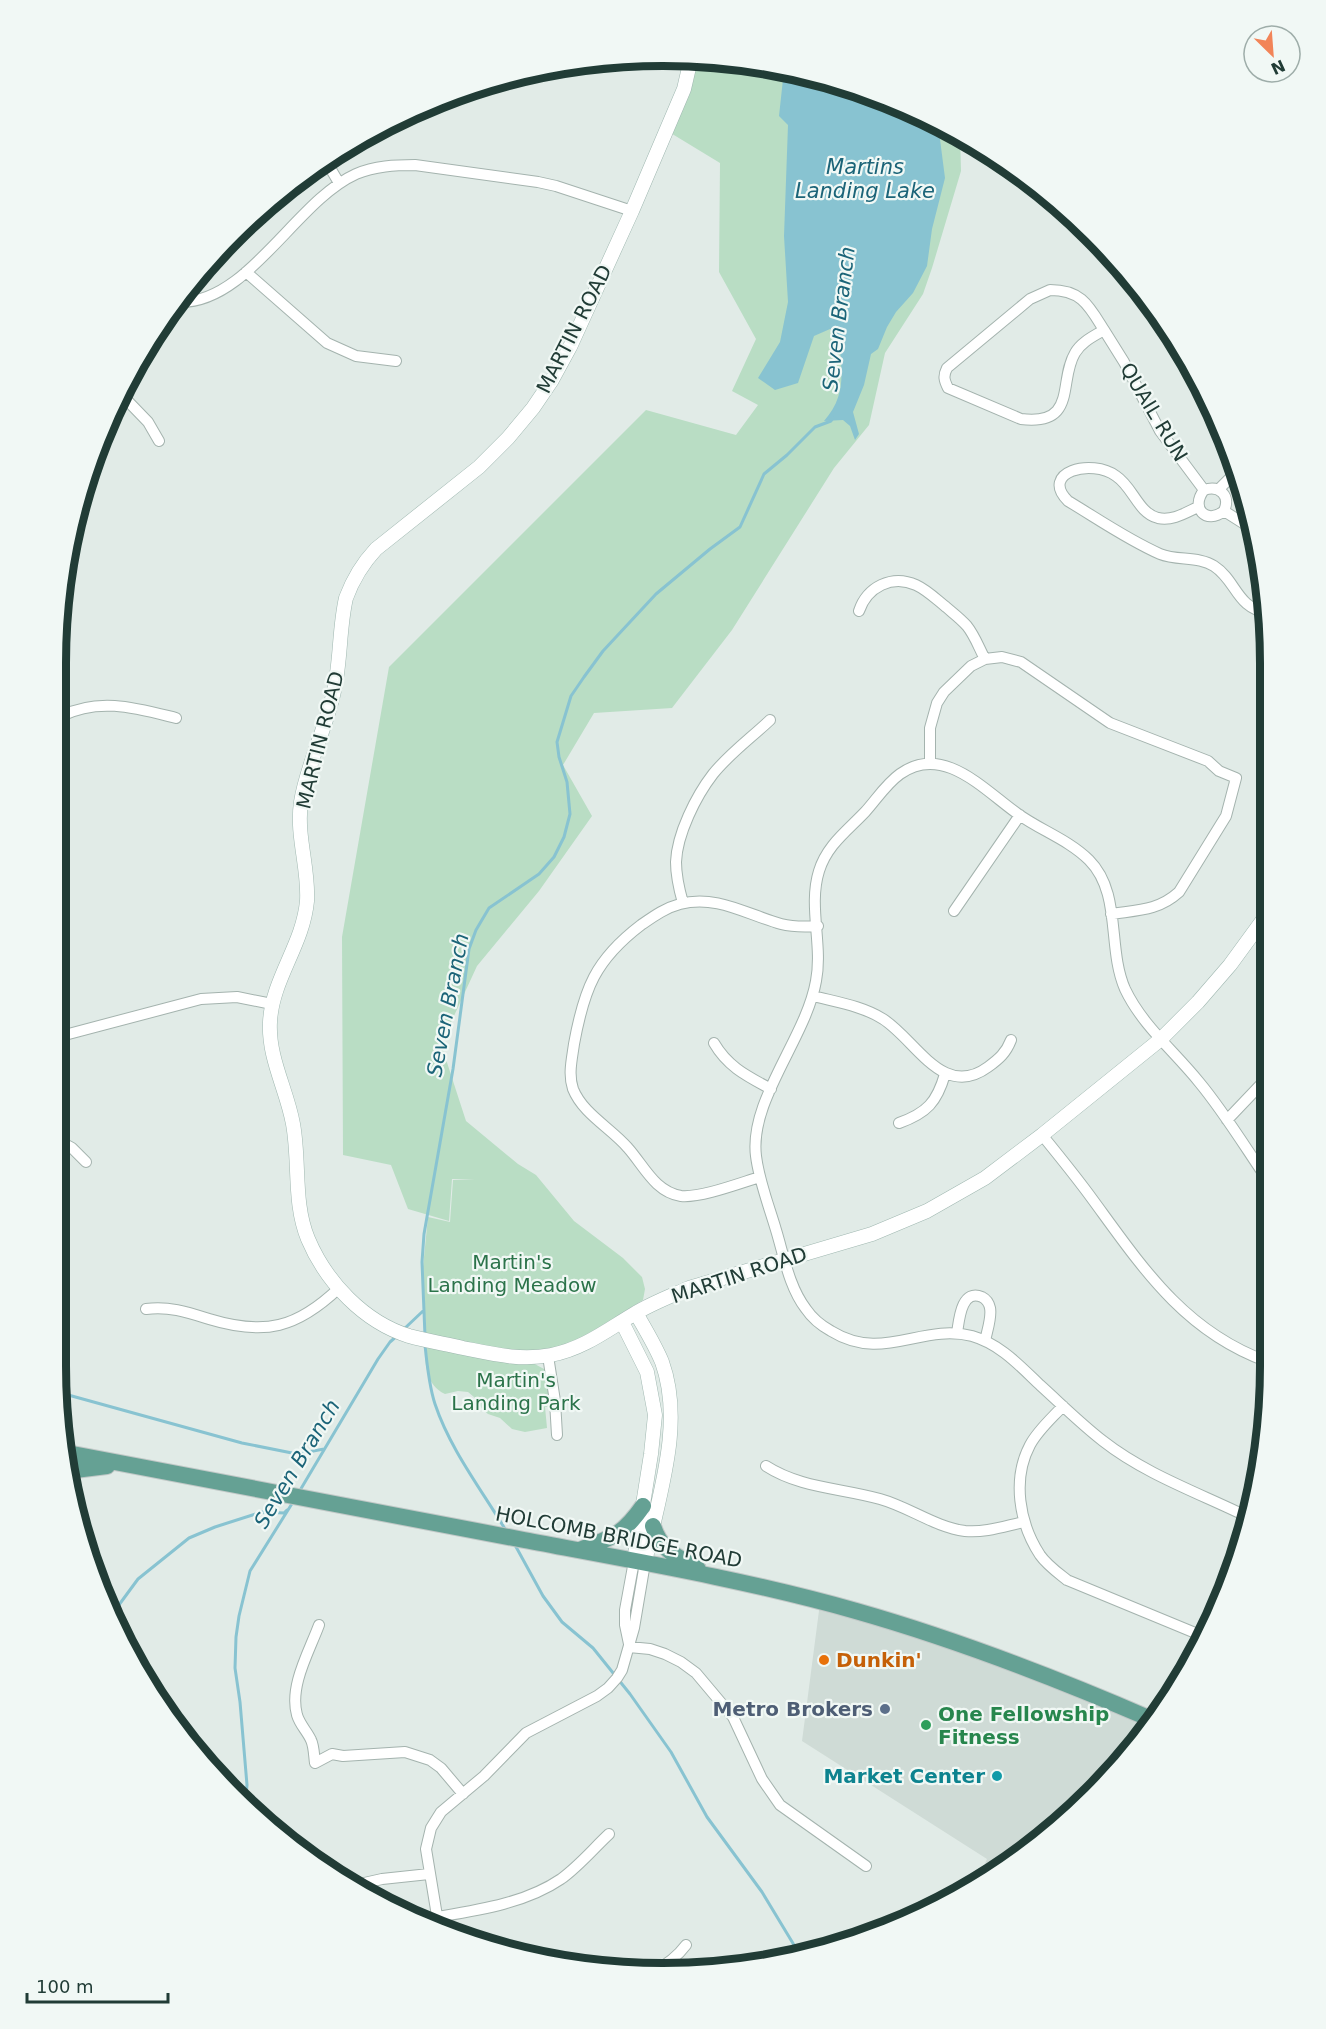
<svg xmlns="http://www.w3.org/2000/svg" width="1326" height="2029" viewBox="0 0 1326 2029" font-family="'DejaVu Sans',sans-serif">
<rect width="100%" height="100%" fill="#e1ebe7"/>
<path fill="#cfdbd6" d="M820,1603l258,84 69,42 -27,37 -120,105 -24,13 11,-25 -185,-118z"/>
<path fill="#b9ddc4" d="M697,59l45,2 116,27 102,46 1,37 -29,97 -9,26 -38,59 -16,72 -35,43 -102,162 -60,78 -78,5 -31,52 29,51 -53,75 -62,75 -36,78 25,77 52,43 18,11 38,46 49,37 19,19 3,12 -2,11c-38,23 -63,43 -108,54l-109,-17 -3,-70 5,-50 22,5 3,-42 22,-1h-23l-3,42 -41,-12 -17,-44 -48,-10 -1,-218 47,-270 257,-257 90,25 22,-30 -26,-14 24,-52 -37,-67 1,-109 -51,-31z
M425,1340l106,22 13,7 4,7 4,30 -7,1 2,21 -22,4 -13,-3 -12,-11 -12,-4 -5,-4 -9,-13 -6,-5 -10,-1 -13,3c-21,-10 -20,-33 -20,-54z"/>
<path fill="#88c3d1" d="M784,70l74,18 80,36 7,54 -13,51 -5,37 -14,27 -17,19 -9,15 -9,22 -7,5 -7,31 -11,27 6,22 -4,6 -5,-14 -7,-6 -19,1c24,-27 17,-51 15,-84l-9,-8 -16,7 -16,47 -23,7 -17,-12 22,-36 8,-40 -4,-66 4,-111 -9,-9z"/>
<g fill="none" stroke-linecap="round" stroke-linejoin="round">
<path stroke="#88c3d1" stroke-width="3" d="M404,1329l19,-18
M425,1336l-3,-74 2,-28 29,-165 16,-120 7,-19 13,-22 50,-34 15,-17 10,-20 6,-23 -3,-32 -8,-25 -2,-15 14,-46 13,-19 19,-26 53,-57 54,-45 30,-22 24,-53 23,-19 28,-28 16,-6 2,-3
M425,1345c2,20 4,41 10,59 15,45 46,85 70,125
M61,1393l181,50 55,11 27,-5
M299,1492l79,-133 12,-17 8,-7
M515,1545l28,51 19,26 31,26 37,46 41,58 36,65 55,75 32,53 10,11
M113,1613l25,-34 51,-41 26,-11 47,-15 22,1 3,-3
M245,1806l2,-21 -7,-83 -5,-34 1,-31 3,-21 11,-45 43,-69"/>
<defs>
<path id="street" d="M326,161l13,22
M246,272l81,71 29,13 40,5
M1050,290c32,0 39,16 54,40 -10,6 -23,12 -29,23 -17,28 3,73 -54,66l-73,-31c-4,-8 -5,-12 -1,-20l83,-69z
M180,302c68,1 116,-101 176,-128 19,-8 39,-9 59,-9l123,17 18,4 76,25
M1104,330l20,32 36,69 44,59
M119,392l29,30 11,19
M1219,489l18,-18
M1204,490c-14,18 2,35 20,21
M1204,490c15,-5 27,5 20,21
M1198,507c-13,6 -25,14 -40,11 -20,-5 -25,-31 -42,-42 -24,-18 -77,-4 -48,25 30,18 60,39 92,53 17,7 39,2 54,12 23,15 22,42 54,47
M1224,511l30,19
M859,611c8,-24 33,-37 57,-26 11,5 20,14 30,22 7,6 15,12 21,19 8,10 12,22 18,33
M61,716c39,-19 75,-8 115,2
M930,763v-35l7,-25 7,-11 27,-26 14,-7 17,-2 19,5 89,61 98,38 11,10 17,7 -10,38 -47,76c-21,19 -42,18 -68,22
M683,903c-4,-14 -7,-27 -7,-41 1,-28 20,-66 37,-88 16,-20 38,-36 57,-54
M954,911l66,-96
M813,996c23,6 50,10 70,23 33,21 60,81 105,48 11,-8 18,-14 23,-27
M61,1036l140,-37 36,-2 35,7
M714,1043c14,24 33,33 57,46
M1227,1120l40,-42
M899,1123c28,-10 38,-21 46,-49
M1042,1135c18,22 35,43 51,65 49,67 91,131 173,161
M61,1142l11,6 14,14
M760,1177c-20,6 -59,21 -79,19 -26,-4 -37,-30 -53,-48 -17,-20 -45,-34 -55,-59 -5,-15 -1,-30 1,-45 10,-55 21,-84 67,-119 13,-9 24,-17 39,-21 36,-10 68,11 101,20 12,3 24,3 37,2
M146,1309c23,-3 41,3 63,10 56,17 88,9 130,-31
M957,1333c2,-12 4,-45 25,-36 4,2 7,6 8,11 2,9 -3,23 -5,33
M548,1356l7,45 2,34
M1063,1406c-11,12 -25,24 -33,39 -18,34 -11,78 10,110 7,10 17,17 27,25l138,57
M766,1466c34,22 75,22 114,33 29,8 55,28 85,32 20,2 40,-5 59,-9
M1246,1516c-47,-23 -101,-42 -143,-75 -22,-17 -42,-37 -63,-56 -21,-20 -40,-41 -68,-49 -51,-13 -89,27 -141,-5 -9,-5 -19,-13 -25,-22 -17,-22 -22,-53 -30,-79 -7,-24 -17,-49 -20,-74 -7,-56 50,-118 60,-175 7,-36 -8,-75 3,-110 8,-26 28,-40 46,-59 11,-12 21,-28 35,-38 43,-31 84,16 118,40 22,16 51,26 71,46 33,33 18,88 36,129 17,36 49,62 74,93 25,30 46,65 68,97
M319,1625c-10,27 -30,61 -22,90 3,10 10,16 14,25 3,6 3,16 4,23l17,-9 11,2 62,-4 25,8 11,8 22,26
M629,1644l-4,-19v-15l9,-49
M629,1647l21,2 15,5 16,8 15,11 37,44 29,62 18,26 86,61
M351,1886l31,-7 47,-5
M437,1917c42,-7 89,-14 124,-38 18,-13 32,-30 48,-45
M439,1928l-13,-79 5,-21 10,-16 43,-36 42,-43 71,-37 11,-8 9,-10 5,-8 12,-42 11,-65
M654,1971c14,-7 23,-14 32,-26"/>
<path id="secondary" d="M691,59l-7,30 -52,122 -62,136 -18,33 -19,28 -25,30 -29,29 -103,82c-14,15 -23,30 -30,49 -7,30 -5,62 -12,93 -8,38 -27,73 -33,111 -5,34 8,66 6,99 -4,44 -35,78 -37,121 -2,36 17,68 23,102 7,38 0,79 15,115 18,43 56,83 101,97 18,5 37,8 54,12 30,6 58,13 88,7 32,-6 56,-25 83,-41 18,-11 37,-18 55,-26l183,-54 55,-23 58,-33 57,-43 119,-96 37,-37 32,-37 38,-52
M636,1313c9,16 19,32 26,49 23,64 -5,137 -17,201
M622,1322l25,50 8,43 -4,39 -17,107"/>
<path id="primary" d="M62,1452c154,30 308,58 462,88 111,21 223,40 332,71 102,29 200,67 297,109
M67,1474l8,-4 32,-4
M653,1526c8,25 24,30 45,43
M580,1550c32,-13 42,-14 63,-44"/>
</defs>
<use href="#street" stroke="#a4b3ae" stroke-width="12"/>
<use href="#secondary" stroke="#9fb7b0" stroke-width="15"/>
<use href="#primary" stroke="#c1c8c7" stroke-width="18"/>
<use href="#street" stroke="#fff" stroke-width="10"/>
<use href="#secondary" stroke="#fff" stroke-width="14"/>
<use href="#primary" stroke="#65a194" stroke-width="16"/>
</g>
<circle fill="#e8710a" stroke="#f1f8f5" stroke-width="2" cx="824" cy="1660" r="6"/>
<circle fill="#5c6f8a" stroke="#f1f8f5" stroke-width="2" cx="885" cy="1709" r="6"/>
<circle fill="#2e9e5b" stroke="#f1f8f5" stroke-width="2" cx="926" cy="1725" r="6"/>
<circle fill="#0f9aa8" stroke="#f1f8f5" stroke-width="2" cx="997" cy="1776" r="6"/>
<g text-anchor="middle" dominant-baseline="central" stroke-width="4.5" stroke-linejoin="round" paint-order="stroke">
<g font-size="20" fill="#213c36" stroke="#f1f8f5">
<text transform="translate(574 329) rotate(-63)">MARTIN ROAD</text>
<text transform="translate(1154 412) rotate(59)">QUAIL RUN</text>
<text transform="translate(320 740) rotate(-76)">MARTIN ROAD</text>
<text transform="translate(739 1275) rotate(-18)">MARTIN ROAD</text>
<text transform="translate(619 1537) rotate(11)">HOLCOMB BRIDGE ROAD</text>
</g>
<g font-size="20" fill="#2b734a" stroke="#f1f8f5">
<text x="512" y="1262">Martin's<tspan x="512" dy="23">Landing Meadow</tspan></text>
<text x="516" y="1380">Martin's<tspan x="516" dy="23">Landing Park</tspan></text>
</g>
<g font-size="20" font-weight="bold" fill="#c56008" stroke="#f1f8f5" text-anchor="start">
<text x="836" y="1660">Dunkin'</text>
</g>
<g font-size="20" font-weight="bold" fill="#4e5e75" stroke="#f1f8f5" text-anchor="end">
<text x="873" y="1709">Metro Brokers</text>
</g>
<g font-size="20" font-weight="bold" fill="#27864d" stroke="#f1f8f5" text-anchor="start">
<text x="938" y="1714">One Fellowship<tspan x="938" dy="23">Fitness</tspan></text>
</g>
<g font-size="20" font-weight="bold" fill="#0d838f" stroke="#f1f8f5" text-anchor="end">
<text x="985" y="1776">Market Center</text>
</g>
<g font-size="21" font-style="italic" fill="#1b6478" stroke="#f1f8f5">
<text x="865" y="167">Martins<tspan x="865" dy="24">Landing Lake</tspan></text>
<text transform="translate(839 319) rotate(-83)">Seven Branch</text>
<text transform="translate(448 1005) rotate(-79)">Seven Branch</text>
<text transform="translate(297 1464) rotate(-59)">Seven Branch</text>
</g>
</g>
<path d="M0 0H1326V2029H0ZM663 66H663A597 597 0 0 1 1260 663V1366A597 597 0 0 1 663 1963H663A597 597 0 0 1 66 1366V663A597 597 0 0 1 663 66Z" fill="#f1f8f5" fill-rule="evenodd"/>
<path fill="none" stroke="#213c36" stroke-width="8" d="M663 66H663A597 597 0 0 1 1260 663V1366A597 597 0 0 1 663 1963H663A597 597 0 0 1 66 1366V663A597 597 0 0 1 663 66Z"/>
<g transform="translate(1272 54) rotate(155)"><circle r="28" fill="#f1f8f5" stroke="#9eada9" stroke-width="1.5"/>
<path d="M0-4.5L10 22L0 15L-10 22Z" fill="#f28458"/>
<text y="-9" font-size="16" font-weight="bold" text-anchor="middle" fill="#213c36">N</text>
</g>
<path d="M27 1993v9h141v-9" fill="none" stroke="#213c36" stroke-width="3"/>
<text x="36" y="1993" font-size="18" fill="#213c36" stroke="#f1f8f5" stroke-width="4.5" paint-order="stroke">100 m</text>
</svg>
